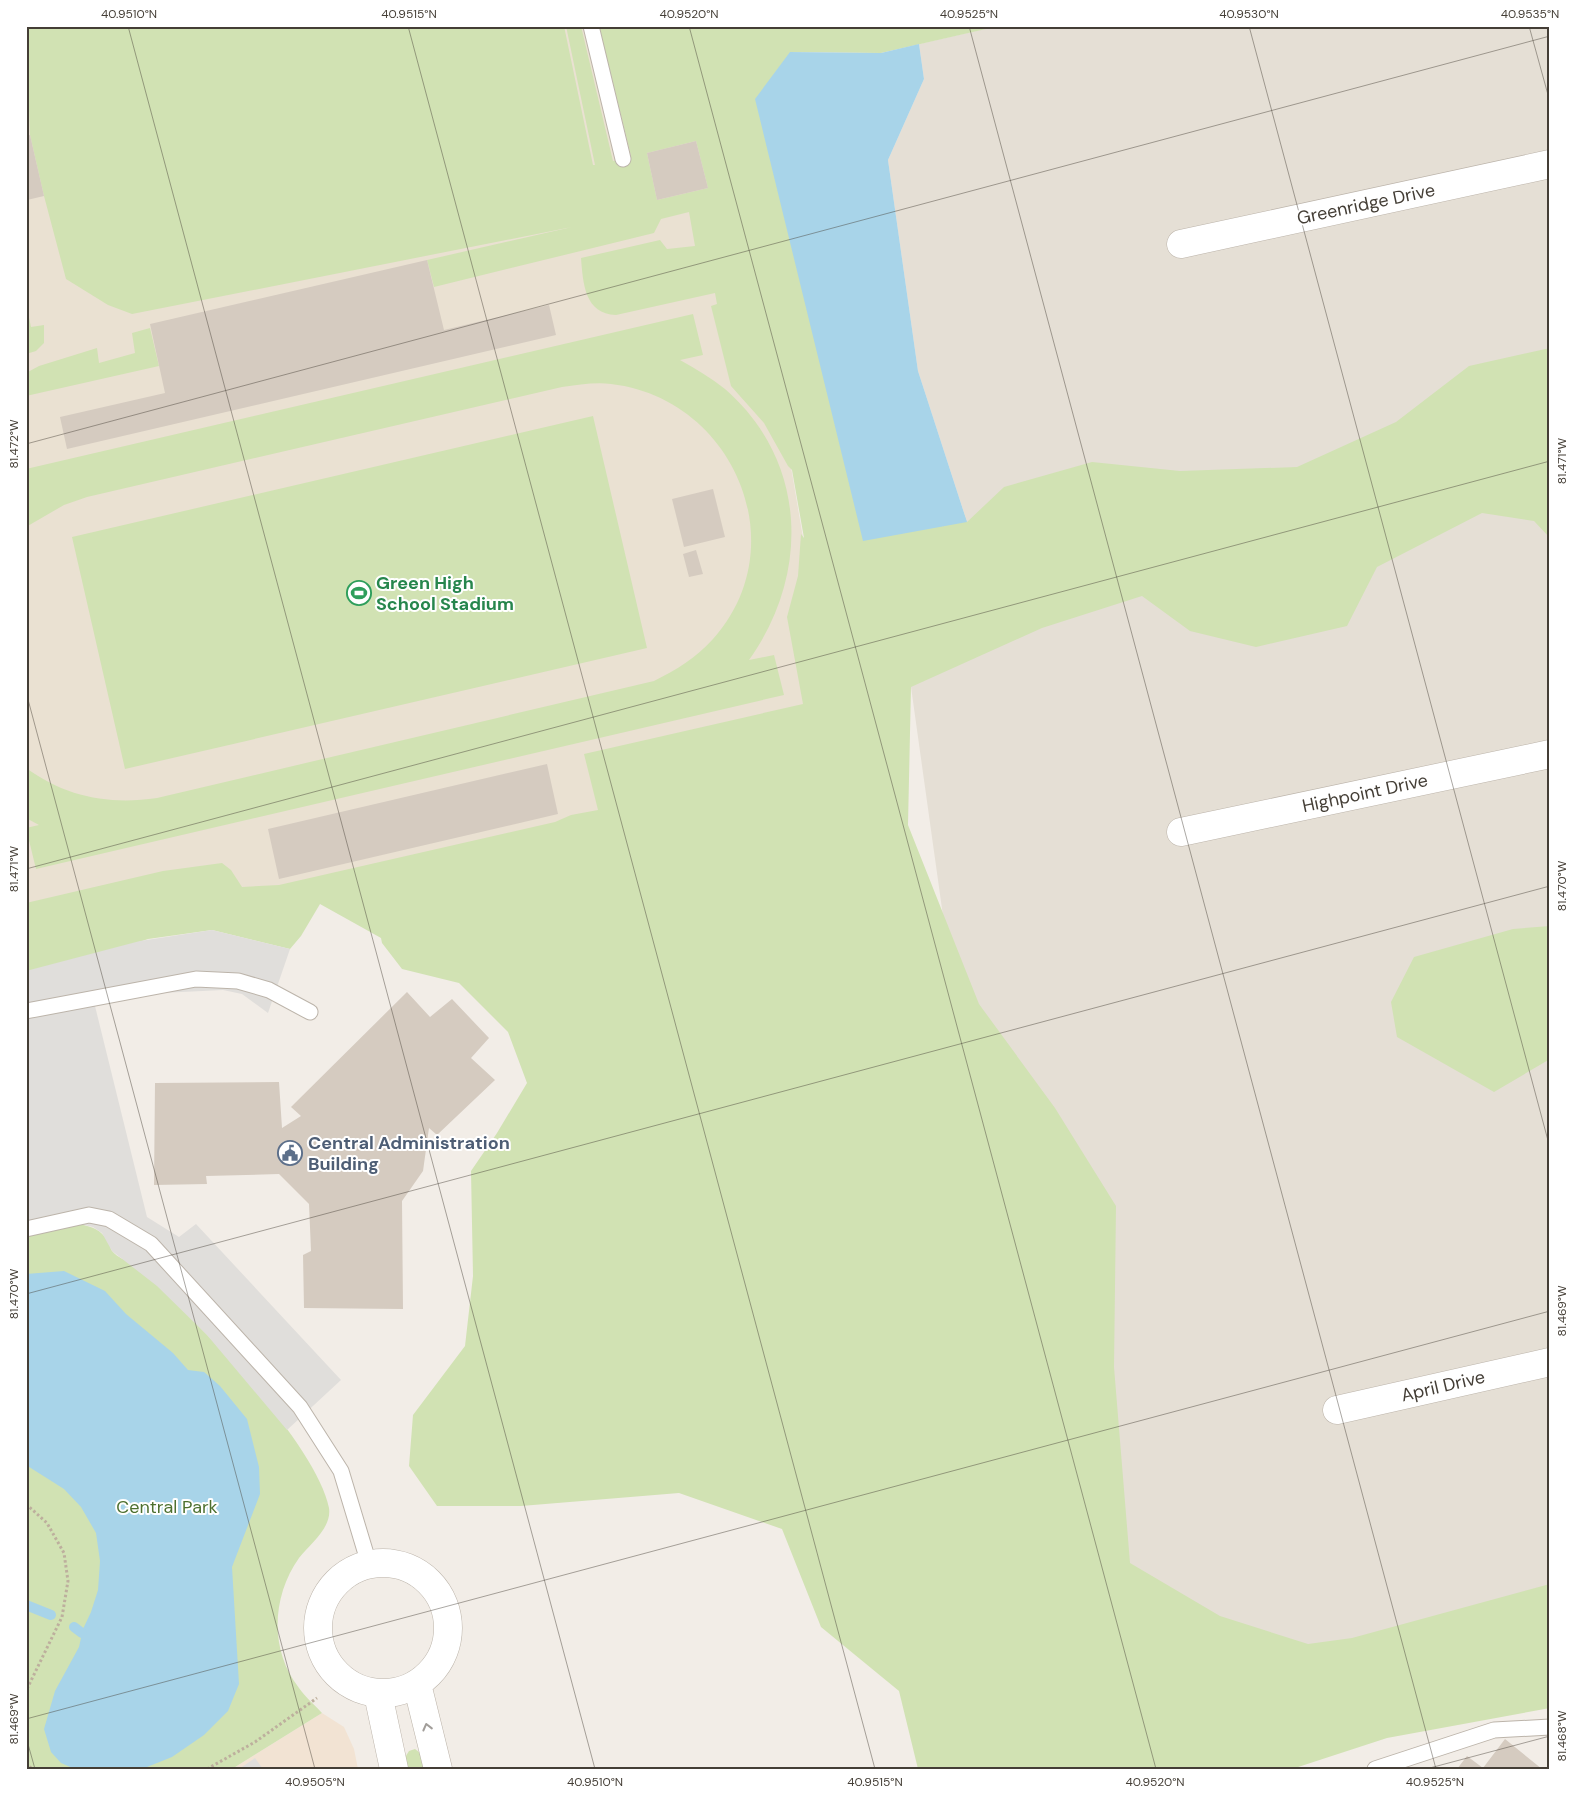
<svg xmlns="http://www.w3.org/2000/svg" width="1576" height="1795" viewBox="0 0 1576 1795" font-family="'DM Sans',sans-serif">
<rect width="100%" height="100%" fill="#f2ede7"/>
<path fill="#e5dfd5" d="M998,26h552v1636l-408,81 -185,-727 -46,-329 56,-165 -49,-151 -30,-211 36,-81 -5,-35z"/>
<path fill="#f2e3d3" d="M322,1713l22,14 10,22 4,20h-126z"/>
<path fill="#eae1d2" d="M26,26h690l126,741 -816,188z"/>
<path fill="#d1e2b3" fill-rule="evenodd" d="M26,26h538l29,139h2l-29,-139h15l32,135 18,-5 -32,-130h400l-118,27 -91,-1 177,470 37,-35 88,-25 88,9 117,-4 99,-45 73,-56 81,-18v190l-16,-17 -52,-8 -105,54 -30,59 -91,21 -66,-16 -48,-35 -100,32 -131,59 -3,138 71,179 76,104 61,98 -2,161 16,196 90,53 88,28 44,-6 198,-54v124l-163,30 -95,31h-374l-19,-78 -78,-64 -39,-98 -103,-36 -158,13h-84l-28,-40 4,-51 52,-69 8,-70 -2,-105 26,-38 30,-50 -19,-51 -49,-49 -57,-14 -20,-26 -1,-5 -61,-34 -19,32 -11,13 -78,-19 -64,9 -122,41v-77l137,-32 59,-8 9,7 11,17 37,-2 276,-63 16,-7 27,-5 -14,-56 219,-50 -16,-87 11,-41 3,-42 3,4 -12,-68 -4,-4 -24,-43 -33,-37 -20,-80 6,-2 -2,-11 -99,22c-31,-1 -33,-31 -35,-57l79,-18 7,9 28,-3 -6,-34 -28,7 -7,14 -220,54 -7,-27 145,-33 -440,87 -24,-9 -42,-26 -22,-83 -14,-61zM696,141l12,47 -51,12 -10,-47z
M26,303l5,24 13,-2v18l-8,8 -10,3z
M693,314l10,41 -23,5c16,9 31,18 45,29 83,72 85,186 24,271l25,-5 10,40 -748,174 -10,-41 13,-3 -13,-7v-50c40,29 83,37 131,30l497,-117c22,-11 42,-23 59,-42 84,-94 20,-241 -102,-255 -16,-2 -33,1 -49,3l-475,110 -23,8 -38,22v-58z
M150,328l9,38 -133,30v-23l13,-7 58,-18 2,15 36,-10 -3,-20z
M593,416l54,232 -522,121 -53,-232z
M1550,926v133l-56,33 -97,-55 -6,-35 23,-45 99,-28z
M80,1224c13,3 21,6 28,17 2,3 2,8 5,11 4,5 13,8 19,12 9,7 17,14 26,22 47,43 159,161 171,222 3,20 -19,36 -30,50 -27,38 -30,92 0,130 6,9 16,17 23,25l-90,56h-206v-532z
M415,1749l9,7 2,13h-21l-1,-10 5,-8z"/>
<path fill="#e0dedb" d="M212,930l78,19 -22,64 -26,-19 -19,-4 -62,3 -66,13 52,211 32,20 17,-13 145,156 -54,50 -80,-95 -50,-49 -45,-35 -10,-18 -9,-6 -13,-3 -54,13v-266l114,-30z
M255,1758l8,11h-24z"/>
<path fill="#a8d4e9" d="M919,44l5,35 -36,81 30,211 49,151 -104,19 -108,-442 35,-47 91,1z
M64,1271l41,20 21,23 47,39 15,17 16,2 16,14 27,33 12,48 1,27 -28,73 7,117 -11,27 -24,24 -32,22 -30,12h-67l-14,-6 -10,-11 -7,-23 11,-38 24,-44 4,-18 8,-17 7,-22 2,-29 -4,-28 -15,-26 -17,-18 -38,-24v-191z"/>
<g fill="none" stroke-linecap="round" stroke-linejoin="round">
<path stroke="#a8d4e9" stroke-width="10" d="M26,1605l25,10
M74,1627l8,6"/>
</g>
<path fill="#d5cbc0" d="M30,135l14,61 -17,4 -1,-64z
M696,141l12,47 -51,12 -10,-47z
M427,260l17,70 105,-25 7,30 -489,114 -7,-32 105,-24 -15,-69z
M713,489l12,48 -41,10 -12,-48z
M696,550l7,24 -14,3 -6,-23z
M547,764l11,50 -279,65 -11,-50z
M407,992l23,25 22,-18 37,39 -18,20 24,22 -58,55 -8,-7 -6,43 -21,30 1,108 -99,-1 -1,-53 8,-4 -2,-47 -30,-30 -73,2 1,8 -53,1 1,-102 124,-1 3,46 19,-12 -10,-9z
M1505,1739l37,30h-85l10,-13 16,12z"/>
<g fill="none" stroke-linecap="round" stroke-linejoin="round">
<defs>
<path id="service" d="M591,26l32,133
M26,1011l170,-32 42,2 31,9 41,22
M26,1229l63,-14 20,4 42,25 149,163 41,64 28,93
M1375,1769l119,-39 56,-3"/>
<path id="minor" d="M1181,244l369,-80
M1181,832l369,-78
M1337,1410l213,-48
M318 1628a65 65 0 1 1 130 0a65 65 0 1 1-130 0Z
M417,1684l21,85
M378,1694l16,75"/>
</defs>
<use href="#service" stroke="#bcb4aa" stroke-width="17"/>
<use href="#minor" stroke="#bcb4aa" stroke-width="29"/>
<path stroke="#bdaf9d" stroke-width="3" stroke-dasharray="2.5 2.5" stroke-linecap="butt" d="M26,1504l21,19 17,30 4,28 -6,36 -36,74
M26,1763l6,6
M207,1769l48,-27 62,-44"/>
<use href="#service" stroke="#fff" stroke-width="15"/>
<use href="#minor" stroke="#fff" stroke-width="28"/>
</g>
<defs><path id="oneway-chevron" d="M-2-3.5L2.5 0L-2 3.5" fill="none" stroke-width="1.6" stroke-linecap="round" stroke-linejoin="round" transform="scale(1.25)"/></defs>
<use stroke="#a29e9a" href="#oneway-chevron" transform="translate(427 1727) rotate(-104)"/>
<path fill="none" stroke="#443e36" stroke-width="1" stroke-opacity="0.45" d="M128,26l467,1743M408,26l467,1743M689,26l467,1743M969,26l467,1743M1249,26l301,1122M1529,26l21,76M26,444l1524,-408M26,692l289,1077M26,869l1524,-408M26,1294l1524,-408M26,1719l1524,-408M26,1737l9,32M1426,1769l124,-33"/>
<defs>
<symbol id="stadium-ring" viewBox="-11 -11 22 22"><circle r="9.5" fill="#fff" stroke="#2e9e5b" stroke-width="1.5"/><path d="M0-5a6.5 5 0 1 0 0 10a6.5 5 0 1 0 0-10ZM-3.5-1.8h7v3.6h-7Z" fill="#2e9e5b"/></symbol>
<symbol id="civic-ring" viewBox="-11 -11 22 22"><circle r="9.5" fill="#fff" stroke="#5c6f8a" stroke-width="1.5"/><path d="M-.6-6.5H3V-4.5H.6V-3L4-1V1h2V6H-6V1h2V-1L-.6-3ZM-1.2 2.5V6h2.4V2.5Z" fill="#5c6f8a"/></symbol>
</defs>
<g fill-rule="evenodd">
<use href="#stadium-ring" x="345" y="579" width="28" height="28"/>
<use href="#civic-ring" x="276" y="1139" width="28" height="28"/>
</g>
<g text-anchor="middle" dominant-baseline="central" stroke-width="4" stroke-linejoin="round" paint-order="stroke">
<g font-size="18" fill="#443e36" stroke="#fff">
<text transform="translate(1366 204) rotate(-12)">Greenridge Drive</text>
<text transform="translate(1365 793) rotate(-12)">Highpoint Drive</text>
<text transform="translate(1443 1386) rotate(-13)">April Drive</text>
</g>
<g font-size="18" font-weight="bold" fill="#27864d" stroke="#fff" text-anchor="start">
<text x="376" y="583">Green High<tspan x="376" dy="21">School Stadium</tspan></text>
</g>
<g font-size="18" font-weight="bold" fill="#4e5e75" stroke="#fff" text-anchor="start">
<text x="308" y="1143">Central Administration<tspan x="308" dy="21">Building</tspan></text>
</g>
<g font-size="18" fill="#4d702f" stroke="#fff">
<text x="167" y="1507">Central Park</text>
</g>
</g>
<rect width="1576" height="1795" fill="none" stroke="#ffffff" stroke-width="55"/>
<rect x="28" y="28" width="1520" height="1740" fill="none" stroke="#443e36" stroke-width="2"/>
<g font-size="12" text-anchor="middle" fill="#443e36">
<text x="129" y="18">40.9510°N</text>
<text x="409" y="18">40.9515°N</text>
<text x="689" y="18">40.9520°N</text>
<text x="969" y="18">40.9525°N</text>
<text x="1249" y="18">40.9530°N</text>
<text x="1530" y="18">40.9535°N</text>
<text transform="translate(14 444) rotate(-90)" y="4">81.472°W</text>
<text transform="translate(1562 461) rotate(-90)" y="4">81.471°W</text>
<text transform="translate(14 869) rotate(-90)" y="4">81.471°W</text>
<text transform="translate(1562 886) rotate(-90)" y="4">81.470°W</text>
<text transform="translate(14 1294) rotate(-90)" y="4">81.470°W</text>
<text transform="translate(1562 1311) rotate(-90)" y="4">81.469°W</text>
<text transform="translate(14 1719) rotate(-90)" y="4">81.469°W</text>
<text transform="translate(1562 1736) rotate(-90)" y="4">81.468°W</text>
<text x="315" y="1786">40.9505°N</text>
<text x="595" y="1786">40.9510°N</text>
<text x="875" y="1786">40.9515°N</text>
<text x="1155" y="1786">40.9520°N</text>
<text x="1435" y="1786">40.9525°N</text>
</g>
</svg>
